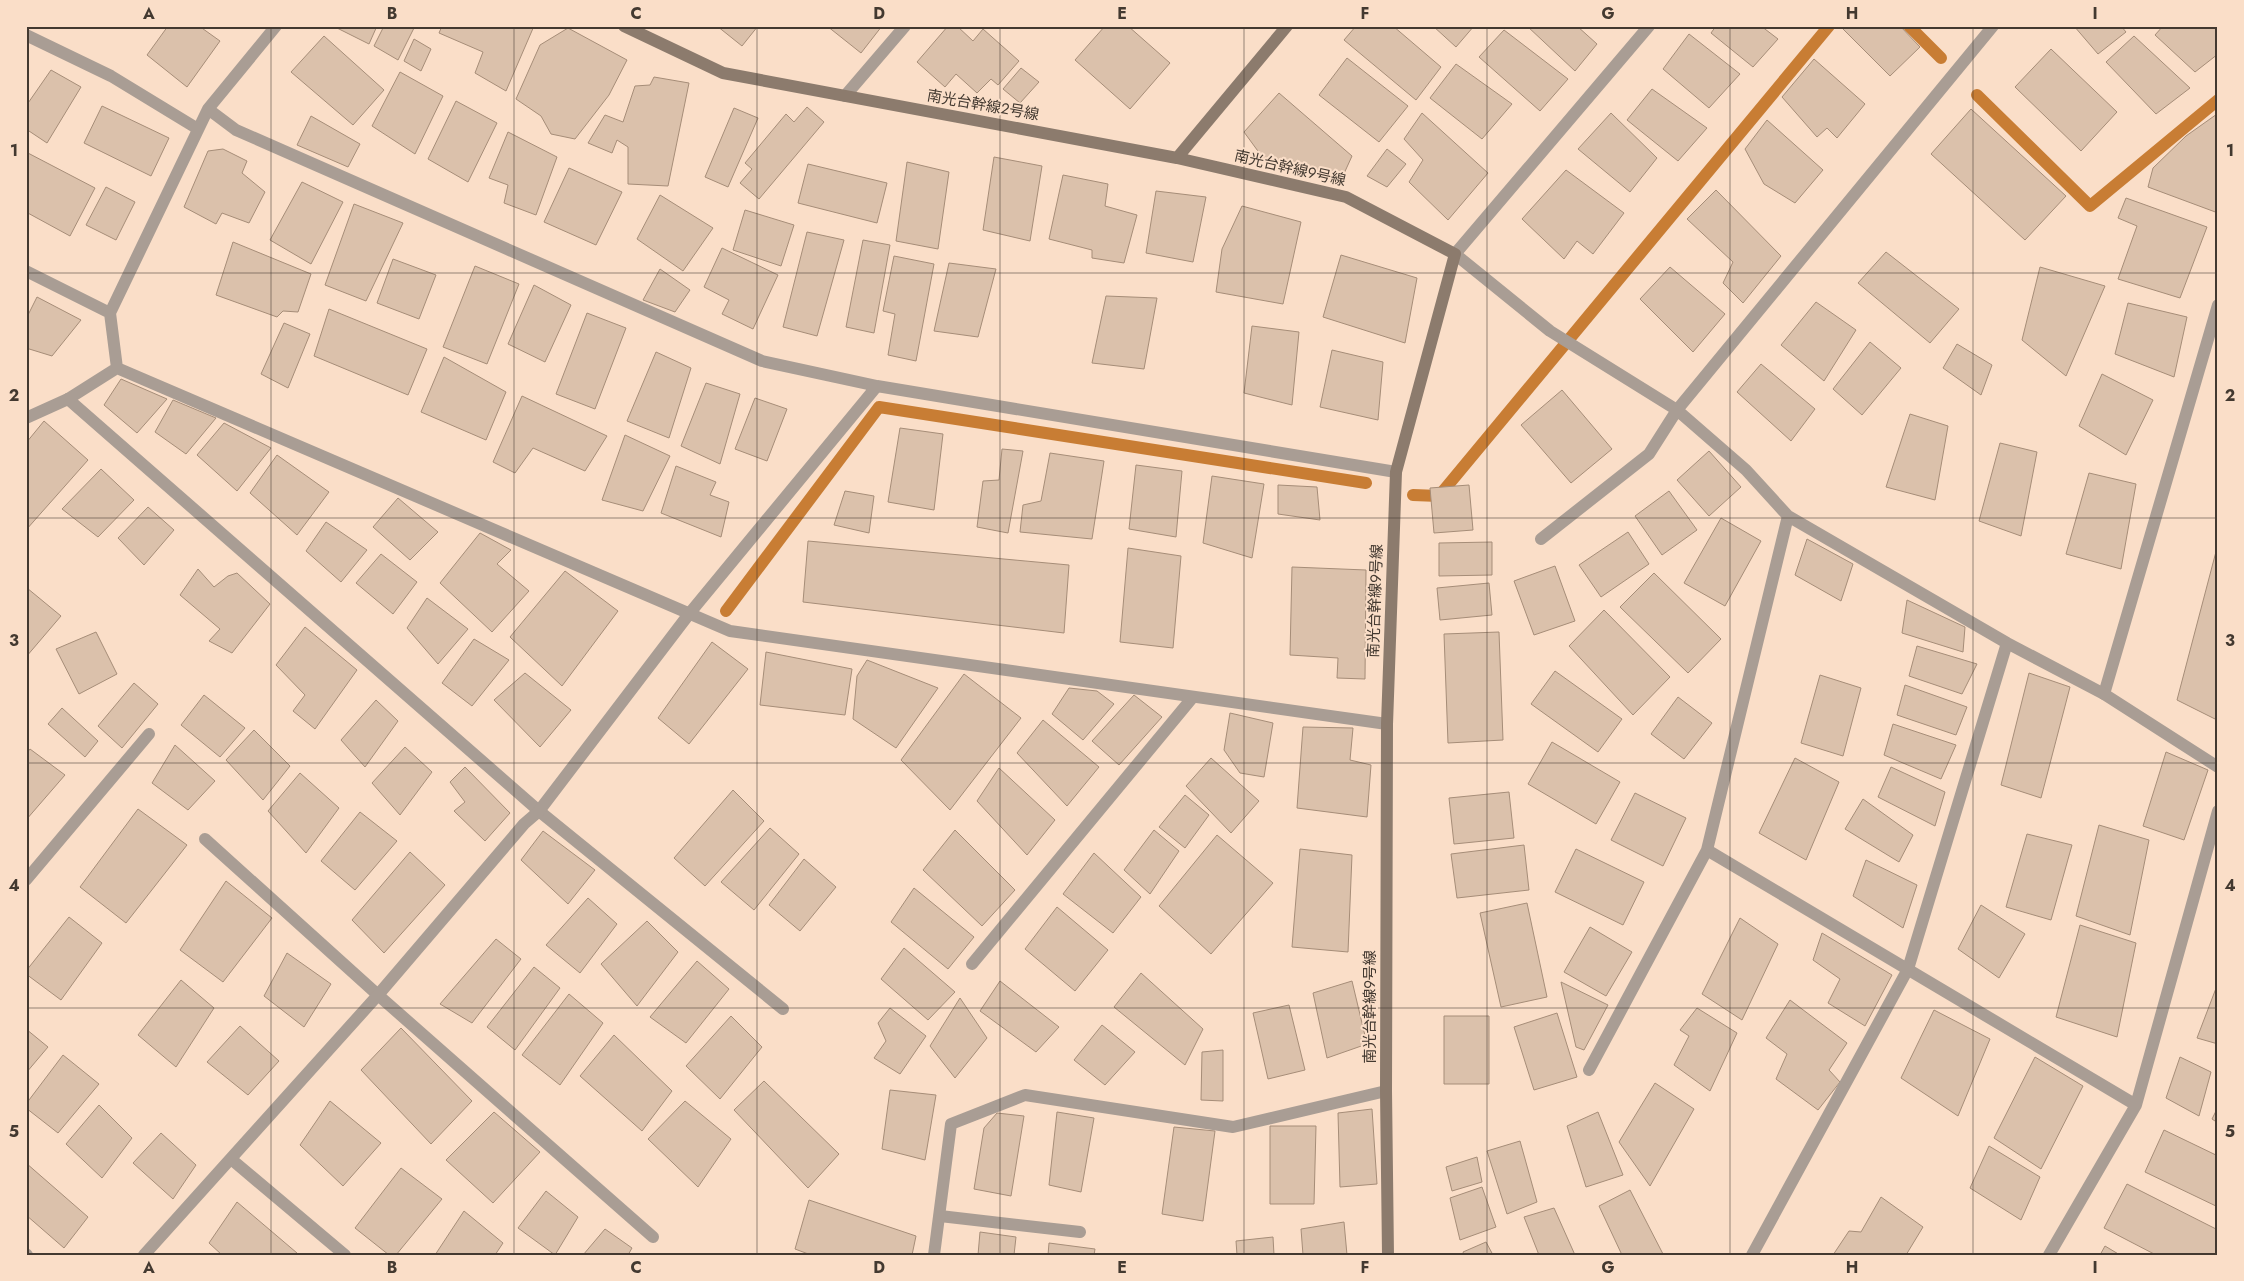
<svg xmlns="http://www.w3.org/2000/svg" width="2244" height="1281" viewBox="0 0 2244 1281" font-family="Jost,'Noto Sans JP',sans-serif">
<rect width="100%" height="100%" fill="#fadec8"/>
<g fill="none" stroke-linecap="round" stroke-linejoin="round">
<path stroke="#c87d34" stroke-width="12" d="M1909,26l32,32
M1977,95l113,111 128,-106
M1413,495l26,1 390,-470
M726,611l153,-204 487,76"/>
</g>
<path fill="#dbc1ab" stroke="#a68d78" d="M168,26h31l21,15 -33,46 -40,-32z
M333,26h44l-8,18z
M384,26h31l-17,34 -24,-14z
M442,26h92l-28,65 -31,-18 8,-21 -44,-19z
M717,26h41l-16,20z
M827,26h55l-21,27z
M948,26h9l16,15 10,-12 36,32 -21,24 -7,-6 -14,14 -21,-19 -11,13 -28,-25z
M1105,26h23l42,37 -40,46 -55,-49z
M1356,26h37l48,41 -25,33 -72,-60z
M1433,26h41l-18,21z
M1527,26h50l20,18 -22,27z
M1716,26h45l17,13 -25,28 -42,-34z
M1840,26h60l20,21 -30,29z
M2074,26h47l5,6 -28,22z
M2163,26h55v28l-23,18 -40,-37z
M568,28l59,32 -18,35 -34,44 -24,-5 -10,-18 -25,-17 24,-54z
M1504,30l64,49 -28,32 -61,-54z
M1689,34l51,40 -31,34 -46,-39z
M324,36l60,54 -31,35 -62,-53z
M2134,36l56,52 -34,26 -50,-52z
M414,39l17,10 -10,22 -17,-10z
M2051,49l66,63 -36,39 -66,-64z
M1347,58l61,48 -29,36 -60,-47z
M1814,59l51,45 -28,34 -10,-10 -10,9 -35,-40z
M1456,64l56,40 -30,35 -52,-41z
M1021,68l18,14 -19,21 -17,-14z
M51,70l30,17 -34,56 -21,-14v-23z
M400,72l43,24 -28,58 -43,-28z
M654,77l35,6 -21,103 -40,-2v-37l-11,-7 -5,13 -24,-10 17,-28 18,7 12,-36 15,-1z
M1652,89l55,39 -29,33 -51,-41z
M1279,93l73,63 -10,22 -45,-6 -34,-14 -19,-26z
M456,101l41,22 -29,59 -40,-23z
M102,106l67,32 -18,38 -67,-33z
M807,107l17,15 -65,77 -19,-16 12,-14 -7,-6 41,-49 8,8z
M734,108l24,10 -30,69 -23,-10z
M1971,109l95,87 -41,44 -94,-86z
M1422,113l66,60 -40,47 -39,-38 14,-22 -19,-21z
M1611,113l46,45 -27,34 -52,-43z
M2217,114l1,99 -70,-26 5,-19 33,-32z
M311,116l49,28 -12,23 -51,-22z
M1767,120l56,50 -28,33 -31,-19 -19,-35z
M508,132l49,25 -21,58 -32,-12 4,-18 -19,-7z
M223,149l24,12 -5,12 23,19 -16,31 -27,-10 -6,11 -32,-17 24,-56z
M1387,149l19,15 -19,23 -20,-11z
M26,152l69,36 -25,48 -44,-24z
M994,157l48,9 -12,75 -47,-11z
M907,162l42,10 -11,77 -42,-8z
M808,164l79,19 -10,40 -79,-20z
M569,168l53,24 -26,53 -52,-23z
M1566,170l58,43 -31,41 -16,-13 -13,18 -42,-40z
M1063,175l45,9 -3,22 32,9 -13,48 -32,-5v-8l-43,-11z
M302,182l41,20 -32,62 -41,-24z
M106,187l29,15 -19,38 -30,-15z
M1716,190l65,66 -38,47 -20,-20 10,-21 -46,-43z
M1156,191l50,6 -13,65 -47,-9z
M660,195l53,33 -30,43 -46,-32z
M2126,198l81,29 -27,71 -62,-19 19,-53 -19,-8z
M354,204l49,19 -37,78 -41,-16z
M1242,206l59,16 -18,82 -67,-12 6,-43z
M745,210l49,15 -13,41 -48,-16z
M807,232l37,8 -27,96 -34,-9z
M863,240l27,5 -16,88 -28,-6z
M233,242l78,32 -13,38 -15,-1 -6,6 -61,-22z
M722,248l56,27 -25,54 -31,-15 7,-14 -25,-13z
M1886,252l73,57 -29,34 -72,-60z
M1341,255l76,23 -12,65 -82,-26z
M894,256l40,8 -18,97 -28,-6 7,-41 -12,-3z
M393,259l43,16 -17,44 -42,-16z
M949,263l47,6 -18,68 -44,-6z
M475,266l44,18 -32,80 -44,-17z
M1670,267l55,47 -32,38 -53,-53z
M2040,267l65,19 -39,90 -44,-36z
M660,269l30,21 -15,22 -32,-12z
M534,285l37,20 -26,57 -37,-18z
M1106,296l51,2 -13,71 -52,-6z
M37,297l44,23 -29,36 -26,-8v-29z
M1816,302l40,28 -32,51 -43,-36z
M2128,303l59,14 -13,60 -59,-23z
M329,309l98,40 -19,46 -94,-39z
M587,313l39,15 -31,81 -39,-15z
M284,323l26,11 -22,54 -27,-14z
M1252,326l47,6 -7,73 -48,-12z
M1870,342l31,26 -39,47 -29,-26z
M1957,344l35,21 -11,30 -38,-27z
M1332,350l51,12 -5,58 -58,-13z
M656,352l35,16 -22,70 -42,-17z
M444,357l62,35 -20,48 -65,-28z
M1761,364l54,45 -24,32 -54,-49z
M2102,374l51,26 -27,55 -47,-29z
M121,379l46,20 -30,34 -33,-28z
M706,383l34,11 -20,70 -39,-18z
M1562,390l50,59 -41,34 -50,-58z
M522,396l85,40 -22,35 -52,-23 -18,25 -22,-11z
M755,398l32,11 -20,52 -32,-12z
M173,400l43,18 -30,36 -31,-22z
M1910,414l38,12 -13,74 -49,-13z
M44,421l44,39 -62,70v-87z
M224,423l47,25 -34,43 -40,-36z
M900,428l43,6 -9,76 -46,-8z
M625,435l45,21 -27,55 -41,-11z
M2000,443l37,9 -16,84 -42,-15z
M1002,449l21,2 -15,82 -31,-6 6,-46 16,-1z
M1709,451l32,36 -32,29 -32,-36z
M1050,453l54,8 -12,78 -72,-7 3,-27 18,-4z
M277,455l52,37 -32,43 -47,-42z
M1136,465l46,6 -6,66 -47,-8z
M676,466l40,16 -6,13 19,7 -8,35 -60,-24z
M101,469l33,31 -36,37 -36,-28z
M2089,473l47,11 -15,85 -55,-15z
M1212,476l52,8 -12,74 -49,-15z
M1278,485l39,2 3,33 -42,-6z
M1469,485l4,45 -39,3 -4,-45z
M845,491l29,5 -5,37 -35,-8z
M1669,491l28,39 -35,25 -27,-39z
M398,498l40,34 -28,28 -37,-33z
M148,507l26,23 -30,35 -26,-27z
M1721,518l40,23 -36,65 -41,-23z
M326,522l41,28 -26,32 -35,-31z
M1628,532l21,32 -48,33 -22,-32z
M480,533l31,17 -14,14 32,27 -37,41 -52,-49z
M1807,539l46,25 -12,37 -46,-26z
M808,541l261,24 -5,68 -261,-31z
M1492,542v33l-53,1v-33z
M2218,544v165l-3,10 -38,-19z
M1128,548l53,8 -8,92 -53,-6z
M381,554l36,28 -24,32 -37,-31z
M1555,566l20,55 -41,14 -20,-54z
M1292,567l74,3 -1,109 -28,-1 1,-20 -48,-3z
M198,569l16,18 14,-11 9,-3 33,31 -38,49 -23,-12 11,-12 -40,-34z
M565,571l53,40 -56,75 -52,-49z
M1654,573l67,66 -33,34 -68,-66z
M1489,583l3,32 -52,5 -3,-32z
M27,588l34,28 -35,41v-67z
M427,598l41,31 -30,35 -31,-36z
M1907,600l58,27 -2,25 -61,-19z
M1604,610l66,67 -37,38 -64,-69z
M305,627l52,43 -42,59 -22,-18 12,-16 -29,-30z
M96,632l21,42 -38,20 -23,-45z
M1499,632l4,108 -55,3 -4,-109z
M474,639l35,21 -37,46 -30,-23z
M712,642l36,27 -59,75 -31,-26z
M1917,646l60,18 -15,30 -53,-18z
M766,652l86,17 -7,46 -85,-10z
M867,660l71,28 -42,60 -43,-29 4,-43z
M1555,671l67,48 -24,33 -67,-48z
M525,673l46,37 -31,37 -46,-47z
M2029,673l41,14 -29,111 -40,-13z
M964,674l57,44 -71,92 -49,-50z
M1820,675l41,13 -18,68 -42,-13z
M134,683l24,21 -36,44 -24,-22z
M1905,685l62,22 -11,28 -59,-20z
M1069,688l28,3 17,13 -31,36 -31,-26z
M204,695l41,33 -25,29 -39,-32z
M1134,695l28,22 -43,48 -27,-24z
M1678,697l34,26 -28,36 -33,-25z
M376,700l22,21 -33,46 -24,-27z
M62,708l36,33 -13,16 -37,-33z
M1230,713l43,10 -9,54 -24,-4 -16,-23z
M1043,720l56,47 -32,39 -50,-53z
M1893,724l63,21 -15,34 -57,-24z
M1303,727l50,1 -3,32 21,5 -4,52 -70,-9z
M254,730l36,36 -27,34 -37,-40z
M1552,742l68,40 -24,42 -68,-40z
M175,745l40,36 -27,29 -36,-27z
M405,747l27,25 -32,43 -28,-32z
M30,749l35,26 -39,45v-66z
M2166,752l42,18 -24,70 -41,-14z
M1211,758l48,43 -28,32 -45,-47z
M1795,758l44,24 -33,78 -47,-27z
M465,767l45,46 -25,28 -31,-30 11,-9 -15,-20z
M1891,767l54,25 -10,34 -57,-29z
M999,768l56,52 -28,35 -50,-54z
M300,773l39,35 -33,45 -38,-42z
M733,790l31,31 -59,65 -31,-28z
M1509,792l5,46 -60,6 -5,-46z
M1635,793l51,25 -23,48 -52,-26z
M1185,795l24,20 -24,33 -26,-21z
M1863,799l50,36 -14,27 -54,-33z
M138,809l49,36 -61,78 -46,-36z
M360,812l37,29 -42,49 -34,-29z
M2099,825l50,15 -19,95 -54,-19z
M770,828l29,26 -45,56 -33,-28z
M955,830l60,60 -33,36 -59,-56z
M1154,830l25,21 -29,43 -26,-24z
M543,831l52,39 -27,34 -47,-44z
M2027,834l45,11 -21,75 -45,-13z
M1217,835l56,48 -62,71 -52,-48z
M1524,845l5,45 -72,8 -6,-44z
M1300,849l52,6 -4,97 -56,-5z
M1576,849l68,33 -21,43 -68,-33z
M410,852l35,33 -61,68 -32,-33z
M1094,853l47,44 -28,36 -50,-39z
M804,859l32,28 -36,44 -31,-26z
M1866,860l51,25 -14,43 -50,-32z
M226,881l46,37 -49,64 -43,-32z
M914,888l60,49 -26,32 -57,-47z
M588,898l29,26 -37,49 -34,-28z
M1527,903l20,94 -46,10 -21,-94z
M1981,905l44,29 -26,44 -41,-29z
M1057,907l51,43 -33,41 -50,-42z
M69,917l33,26 -41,57 -35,-26v-3z
M1740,918l38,26 -36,76 -40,-26z
M647,921l31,31 -41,54 -36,-42z
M2080,925l56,18 -19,94 -61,-20z
M1590,927l42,25 -26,44 -42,-24z
M1822,933l70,42 -27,51 -37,-23 12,-24 -27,-19z
M496,939l25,20 -49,64 -32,-19z
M904,948l51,44 -27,28 -47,-41z
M287,953l44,31 -27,43 -40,-31z
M697,961l32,28 -43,54 -36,-26z
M534,967l26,21 -45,62 -28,-23z
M1141,973l62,56 -18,36 -71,-58z
M181,980l33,28 -38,59 -38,-32z
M1000,981l59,46 -23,25 -56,-41z
M1352,981l15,63 -40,14 -14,-65z
M1561,982l47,23 -24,45 -8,-3z
M2218,983v61l-21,-6z
M569,994l34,29 -43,62 -38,-30z
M960,998l27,40 -32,40 -25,-32z
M1790,1000l57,43 -18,27 11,12 -22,28 -42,-31 11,-25 -21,-16z
M1289,1005l16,65 -37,9 -15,-66z
M890,1008l36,28 -26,38 -26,-16 12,-17 -8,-18z
M1697,1008l40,25 -27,58 -36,-26 15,-29 -9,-6z
M1934,1010l56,29 -32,77 -57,-38z
M1557,1013l20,64 -43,13 -20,-63z
M731,1016l31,31 -42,52 -34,-33z
M1444,1016h45v68h-45z
M1102,1025l33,27 -30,33 -31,-25z
M240,1026l39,35 -31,34 -41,-33z
M401,1028l71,73 -41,43 -70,-74z
M26,1029l22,18 -22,26z
M614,1035l58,56 -30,40 -62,-55z
M1223,1050v51l-22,-1 1,-48z
M63,1055l36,29 -41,49 -32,-25v-4z
M2035,1057l48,29 -42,83 -47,-31z
M2180,1057l31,15 -12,44 -33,-18z
M764,1081l75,73 -31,34 -74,-78z
M1655,1083l39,26 -44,77 -31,-44z
M890,1090l46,5 -11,65 -43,-11z
M330,1101l51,42 -38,43 -43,-41z
M685,1101l46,38 -33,48 -50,-48z
M99,1105l33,33 -30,40 -36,-34z
M2218,1107v16l-6,-4z
M1372,1109l5,75 -37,3 -2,-74z
M494,1112l46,40 -47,51 -47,-43z
M1057,1112l37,6 -13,74 -32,-7z
M1598,1112l25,63 -37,12 -19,-61z
M997,1113l27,3 -13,80 -37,-7 10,-61z
M1270,1126h46l-2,78h-44z
M1174,1127l41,4 -12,90 -41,-7z
M2164,1130l54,26v51l-73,-35z
M161,1133l35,32 -23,34 -40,-36z
M1520,1141l17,61 -30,12 -20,-63z
M1989,1146l51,31 -19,43 -51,-32z
M1477,1157l5,25 -30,9 -6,-24z
M26,1163l62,54 -24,31 -38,-33z
M401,1168l41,31 -46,56h-7l-34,-27z
M2127,1184l91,46v25h-62l-52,-27z
M1482,1187l14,40 -36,13 -10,-42z
M1630,1190l33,64 -1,1h-40l-23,-49z
M546,1191l32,26 -23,38 -37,-27z
M1881,1197l42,30 -17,28h-73l16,-24 12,1z
M809,1200l107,36 -4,19h-101l-16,-6z
M237,1202l60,51 -1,2h-74l-13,-12z
M1554,1208l21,47h-36l-15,-38z
M464,1211l39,32 -8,12h-60z
M1344,1222l3,33h-44l-2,-26z
M605,1229l27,19 -4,7h-45z
M980,1232l36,5 -2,18h-36z
M1273,1237l1,18h-37l-1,-14z
M1486,1242l7,13h-29l-1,-3z
M1049,1243l46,6 -1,6h-46z
M2105,1246l15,9h-20z"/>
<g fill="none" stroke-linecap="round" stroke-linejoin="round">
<path stroke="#a99d94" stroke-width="12" d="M68,399l471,412 244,198
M2104,694l114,-389
M205,839l173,156
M26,880l123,-146
M972,964l221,-267
M940,1216l140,16
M26,1254l1,1"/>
<path stroke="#a99d94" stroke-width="12" d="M1649,26l-194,228 95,77 127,79 69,60 42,46 219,127 97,51 114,73
M26,35l85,41 87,53
M845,96l60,-70
M208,109l28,21 526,231 115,25 519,86
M26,271l84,42 7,55 613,263 657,93
M110,313l98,-204 68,-83
M26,418l42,-19 49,-31
M1541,539l108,-85 28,-44 316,-384
M1707,850l429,255
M378,995l275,242
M1589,1070l118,-220 81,-334
M231,1159l114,96
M144,1255l234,-260 146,-171 15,-13 150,-197 188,-228
M934,1255l17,-131 74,-29 208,32 153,-36
M1752,1255l156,-286 99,-326
M2049,1255l87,-150 82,-294"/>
<path stroke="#8c7b6d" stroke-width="12" d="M624,26l99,47 454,85 169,39 109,57 -59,218 -9,252 -1,367 2,164
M1177,158l110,-132"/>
</g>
<path fill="none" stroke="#433930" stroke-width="1" stroke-opacity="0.55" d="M271,26v1229M514,26v1229M757,26v1229M1000,26v1229M1244,26v1229M1487,26v1229M1730,26v1229M1973,26v1229M26,273h2192M26,518h2192M26,763h2192M26,1008h2192"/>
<g text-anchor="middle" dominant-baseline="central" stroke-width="4" stroke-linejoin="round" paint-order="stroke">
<g font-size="15" fill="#433930" stroke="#fadec8">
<text transform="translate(983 105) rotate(10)">南光台幹線２号線</text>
<text transform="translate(1290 168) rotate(13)">南光台幹線９号線</text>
<text transform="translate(1375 601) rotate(-88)">南光台幹線９号線</text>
<text transform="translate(1370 1007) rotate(-90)">南光台幹線９号線</text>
</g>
</g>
<rect width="2244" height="1281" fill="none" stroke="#fadec8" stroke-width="55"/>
<rect x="28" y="28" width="2188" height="1226" fill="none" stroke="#433930" stroke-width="2"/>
<g font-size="16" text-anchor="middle" font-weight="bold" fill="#433930">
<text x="149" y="19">A</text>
<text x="392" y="19">B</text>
<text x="636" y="19">C</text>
<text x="879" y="19">D</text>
<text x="1122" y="19">E</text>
<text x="1365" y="19">F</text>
<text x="1608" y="19">G</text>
<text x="1852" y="19">H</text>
<text x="2095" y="19">I</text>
<text x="14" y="156">1</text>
<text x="2230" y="156">1</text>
<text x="14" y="401">2</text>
<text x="2230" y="401">2</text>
<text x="14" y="646">3</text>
<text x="2230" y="646">3</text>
<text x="14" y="891">4</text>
<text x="2230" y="891">4</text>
<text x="14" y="1137">5</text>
<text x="2230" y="1137">5</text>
<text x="149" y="1273">A</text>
<text x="392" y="1273">B</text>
<text x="636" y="1273">C</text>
<text x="879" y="1273">D</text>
<text x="1122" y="1273">E</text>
<text x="1365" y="1273">F</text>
<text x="1608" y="1273">G</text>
<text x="1852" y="1273">H</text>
<text x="2095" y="1273">I</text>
</g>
</svg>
